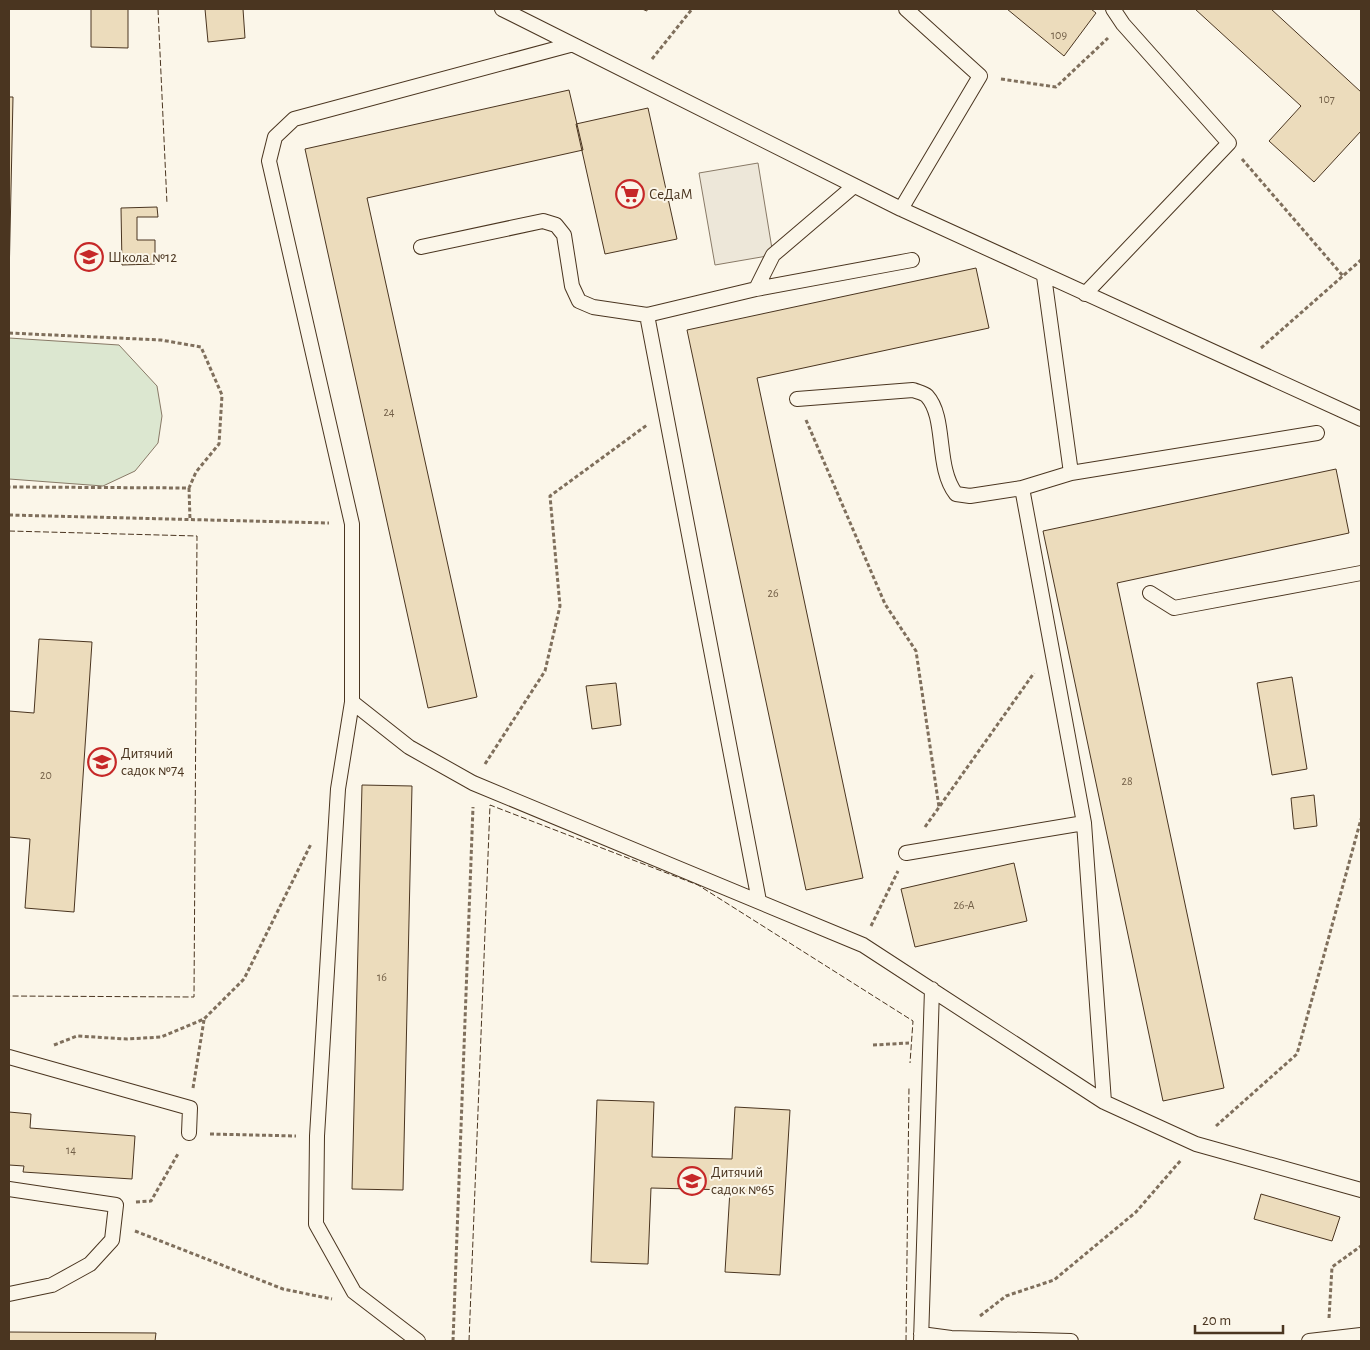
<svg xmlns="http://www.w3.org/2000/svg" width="1370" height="1350" viewBox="0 0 1370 1350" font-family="'Alegreya Sans',sans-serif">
<rect width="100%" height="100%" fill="#fbf6e9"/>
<path fill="#dce7d0" stroke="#887966" d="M9,338l110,7 38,41 5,30 -4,27 -23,28 -32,15 -94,-7z"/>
<path fill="#ede7d9" stroke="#887966" d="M758,163l15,92 -58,10 -16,-92z"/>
<path fill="#ecdcbc" stroke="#4a3520" d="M91,9h37v39l-37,-1z
M205,9h38l2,29 -37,4z
M1007,9h84l5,4 -32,43z
M1195,9h76l90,83v39l-47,51 -45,-41 32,-35z
M569,90l14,60 -216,48 110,499 -49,11 -123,-559z
M9,97h4l-4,184z
M648,108l29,131 -72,15 -29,-130z
M157,207l1,10h-21v23h18v24l-33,1 -1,-57z
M976,268l13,60 -232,50 106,500 -57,12 -119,-560z
M1336,469l13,64 -232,50 107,505 -61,13 -120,-570z
M39,639l53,3 -18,270 -49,-4 5,-69 -21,-2v-126l25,2z
M1292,677l15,92 -35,6 -15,-92z
M616,683l5,42 -29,4 -6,-43z
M362,785l50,1 -9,404 -51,-1z
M1314,795l3,31 -23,3 -3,-31z
M1014,863l13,58 -112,26 -14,-58z
M597,1100l57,2 -2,55 80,2 3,-52 55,3 -10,165 -55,-3 5,-82 -79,-2 -3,76 -57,-2z
M9,1112l22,2 -1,14 105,8 -3,43 -109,-7 1,-6 -15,-1z
M1261,1194l79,23 -8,24 -78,-22z
M9,1332l147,1 -1,8h-146z"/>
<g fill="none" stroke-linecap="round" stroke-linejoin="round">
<defs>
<path id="service" d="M502,9l399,200 460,210
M570,45l-276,74 -19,18 -6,24 83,363v178l57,45 64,36 390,162 241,157 92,42 165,46
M901,209l79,-133 -74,-67
M421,247l122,-26 13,4 8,10 8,51 7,15 14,6 54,8
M1044,276l27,197
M756,289l17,-34 81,-69
M1085,294l144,-151 -106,-119 -10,-15
M797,399l116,-9c5,2 11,3 14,6 20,22 8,71 29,98l14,2 52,-8
M1150,593l24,15 187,-35
M352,702l-14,87 -21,347 -1,88 38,68 64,49
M906,853l178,-30
M759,901l-112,-586 109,-26 156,-29
M9,1057l181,51 -1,25
M1104,1102l-20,-279 -62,-335 49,-15 246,-40
M9,1189l107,16 -4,35 -22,24 -38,21 -43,9
M921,1334l30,4 120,3
M921,1341l11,-352
M1309,1341l52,-6"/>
</defs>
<use href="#service" stroke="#4a3520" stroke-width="16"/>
<path stroke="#7f6f5c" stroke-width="3" stroke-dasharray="4 2.5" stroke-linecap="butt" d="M652,59l40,-50
M1001,79l55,8 52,-49
M1242,159l101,117
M9,333l152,7 40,7 21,48 -3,49 -23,28 -7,16 -180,-1
M1261,348l100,-88
M806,420l79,184 31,47 23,156
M189,488l1,32
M9,515l320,8
M485,764l60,-93 15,-65 -10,-110 97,-71
M925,827l109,-154
M871,926l27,-55
M54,1045l23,-9 50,3 34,-2 43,-18 40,-40 67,-135
M873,1045l36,-2
M193,1088l11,-68
M1216,1126l81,-72 64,-235
M210,1134l86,2
M136,1202l15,-1 28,-49
M135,1231l148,58 49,10
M980,1316l26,-20 48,-16 82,-68 45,-52
M1329,1318l3,-51 29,-21
M453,1341l20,-534"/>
<use href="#service" stroke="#fbf6e9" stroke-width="14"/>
<path stroke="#4a3520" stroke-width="1" stroke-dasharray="6 2.5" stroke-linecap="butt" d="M158,9l9,195
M642,9l5,2 2,-2
M9,531l188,5 -3,461 -185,-1
M469,1341l21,-536 208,80 215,136 -3,42
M906,1341l3,-255"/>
</g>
<defs>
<symbol id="supermarket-ring" viewBox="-11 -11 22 22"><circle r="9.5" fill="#fbf6e9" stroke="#c62828" stroke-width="1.5"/><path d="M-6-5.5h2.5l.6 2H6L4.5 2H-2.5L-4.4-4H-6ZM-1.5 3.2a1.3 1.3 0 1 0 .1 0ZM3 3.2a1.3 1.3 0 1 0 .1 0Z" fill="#c62828"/></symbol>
<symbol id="school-ring" viewBox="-11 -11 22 22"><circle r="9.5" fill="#fbf6e9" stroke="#c62828" stroke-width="1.5"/><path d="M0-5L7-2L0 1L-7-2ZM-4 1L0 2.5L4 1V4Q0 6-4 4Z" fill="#c62828"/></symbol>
</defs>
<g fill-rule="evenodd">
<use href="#supermarket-ring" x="614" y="178" width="32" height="32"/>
<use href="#school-ring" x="73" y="241" width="32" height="32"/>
<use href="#school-ring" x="86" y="746" width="32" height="32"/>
<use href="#school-ring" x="676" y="1165" width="32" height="32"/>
</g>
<g text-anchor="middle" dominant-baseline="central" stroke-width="4" stroke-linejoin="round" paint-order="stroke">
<g font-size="12" fill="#725f47">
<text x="1059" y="35">109</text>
<text x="1327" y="99">107</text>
<text x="389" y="412">24</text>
<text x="773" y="593">26</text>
<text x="46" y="775">20</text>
<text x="1127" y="781">28</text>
<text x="964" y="905">26-А</text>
<text x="382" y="977">16</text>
<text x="71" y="1150">14</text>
</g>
<g font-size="15" fill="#4a3520" stroke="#fbf6e9" text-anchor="start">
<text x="649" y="194">СеДаМ</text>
<text x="108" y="257">Школа №12</text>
<text x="121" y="753">Дитячий<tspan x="121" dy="17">садок №74</tspan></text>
<text x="711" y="1172">Дитячий<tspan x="711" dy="17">садок №65</tspan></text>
</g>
</g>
<rect width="1370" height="1350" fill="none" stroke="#4a3520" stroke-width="20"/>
<path d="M1195 1325v8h88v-8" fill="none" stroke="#4a3520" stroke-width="2.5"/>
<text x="1202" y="1325" font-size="15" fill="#4a3520" stroke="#fbf6e9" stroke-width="4" paint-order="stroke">20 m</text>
</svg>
